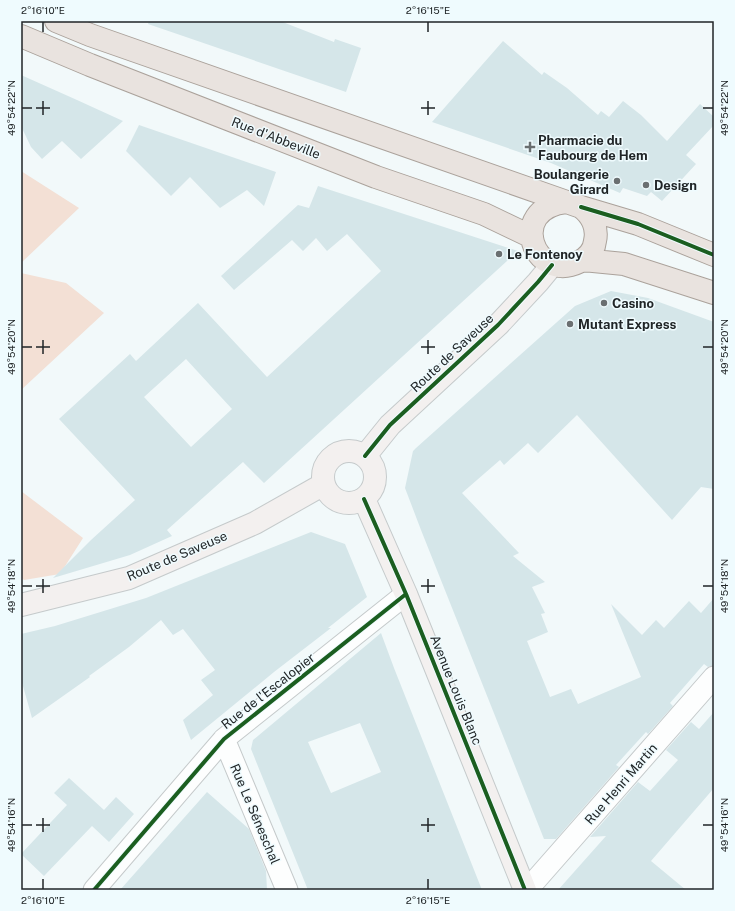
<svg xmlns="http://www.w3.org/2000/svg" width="735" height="911" viewBox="0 0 735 911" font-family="'Public Sans',sans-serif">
<rect width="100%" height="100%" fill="#f2f9fa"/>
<path fill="#f3e0d5" d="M21,171l58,37 -58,55z
M21,273l45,10 38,30 -83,77z
M21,491l62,47 -23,36 -36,6 -3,-3z"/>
<path fill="#d5e6e9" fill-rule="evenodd" d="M149,21h131l54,21 1,-3 26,9 -15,44 -198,-68z
M503,41l39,34 2,-3 23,16 31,27 3,-4 8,6 14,-16 18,14 26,26 33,-37 14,13v8l-28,30 10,9 -34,37 -11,-9 -4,4 -24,-8 -3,5 -69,-30 -119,-41z
M21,75l56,25 46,21 -42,38 -19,-18 -20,18 -11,-12 -10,-21z
M139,125l137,47 -12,34 -17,-16 -27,18 -30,-31 -19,19 -45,-45z
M318,186l200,65 -254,232 -21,-21 -76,68 5,6 -42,19 -77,23 38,-38 44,-40 -76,-81 71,-65 6,7 62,-58 69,74 114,-106 -34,-37 -20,17 -11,-13 -13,13 -11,-11 -58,50 -13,-14 77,-71 11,3zM186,359l46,50 -41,38 -47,-50z
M611,291l37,7 66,24v167l-13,-2 -29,33 -95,-105 -39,38 -10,-10 -24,22 -4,-5 -38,33 57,60 -6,3 32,26 -13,5 13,26 -4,1 7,18 -21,9 23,56 21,-8 7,15 63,-27 -30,-73 31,31 14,-15 8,8 25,-27 12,12 13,-15v67l-6,2 -4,-3 -34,39 3,3 -25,28 -2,-2 -30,33 3,2 -63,72h-12l-123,-309 -16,-42 8,-37 3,-3 159,-142z
M311,532l34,12 22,53 -39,31h3l-57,44 -83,68 -8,-20 30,-25 -12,-15 14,-10 -32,-41 -10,6 -12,-15 -32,27 -40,29 1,1 -58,41 -11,-39v-45l34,-8 91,-28z
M381,633l13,35 88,222h-174l-57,-141 2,-9zM360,723l21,49 -50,21 -23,-51z
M714,712v76l-63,73 35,29h-128l48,-54 -16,1 48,-55 12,9 28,-31 -12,-10 25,-28 8,7z
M69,778l35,32 12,-13 18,17 -25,28 -17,-16 -48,50 -23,-22 46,-49 -13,-12z
M207,792l42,37 17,42 1,19h-147z"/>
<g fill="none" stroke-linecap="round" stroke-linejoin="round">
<defs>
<path id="street" d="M224,739l63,151
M94,890l130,-151 182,-145
M527,890l187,-213"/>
<path id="secondary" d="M323 477a26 26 0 1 1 52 0a26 26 0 1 1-52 0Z
M365,456l25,-31 108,-100 40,-43 14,-17
M364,499l42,95 119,296
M21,605l108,-27 126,-55 69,-39"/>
<path id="primary" d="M56,21l34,14 491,172c11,8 17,21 14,34 -1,10 -8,17 -16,21 -45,22 -73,-53 -13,-60
M21,36l69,29 286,112 108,37 48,23
M581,207l57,17 76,31
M583,260l41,4 90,29"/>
</defs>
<use href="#street" stroke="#c5cacb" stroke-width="23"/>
<use href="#secondary" stroke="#c5cacb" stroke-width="24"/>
<use href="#primary" stroke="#aba29b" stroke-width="24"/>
<use href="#street" stroke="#fdfefe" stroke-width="21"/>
<use href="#secondary" stroke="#f3f0ef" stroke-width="22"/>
<use href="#primary" stroke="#e9e3df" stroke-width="22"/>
<defs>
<path id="cycleway" d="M581,207l57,17 76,31
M365,456l25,-31 108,-100 40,-43 14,-17
M364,499l42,95 119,296
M94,890l130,-151 182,-145"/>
</defs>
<use href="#cycleway" stroke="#effbfe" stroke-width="6"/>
<use href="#cycleway" stroke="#1b5e20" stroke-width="4"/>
</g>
<path fill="none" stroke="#202527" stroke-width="1.5" d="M43,22v10M428,22v10M43,101v14M428,101v14M22,108h10M36,108h14M421,108h14M703,108h10M43,340v14M428,340v14M22,347h10M36,347h14M421,347h14M703,347h10M43,579v14M428,579v14M22,586h10M36,586h14M421,586h14M703,586h10M43,818v14M428,818v14M22,825h10M36,825h14M421,825h14M703,825h10M43,879v10M428,879v10"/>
<g fill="#6a6f71" stroke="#effbfe" stroke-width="1.5">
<path d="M528 141h4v4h4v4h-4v4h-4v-4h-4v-4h4z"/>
<circle cx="617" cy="181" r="4"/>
<circle cx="646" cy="185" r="4"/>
<circle cx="499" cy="254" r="4"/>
<circle cx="604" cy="303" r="4"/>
<circle cx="570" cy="324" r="4"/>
</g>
<g text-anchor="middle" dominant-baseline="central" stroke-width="3" stroke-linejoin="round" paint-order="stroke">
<g font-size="13" fill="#202527" stroke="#effbfe">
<text transform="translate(276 138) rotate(21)">Rue d'Abbeville</text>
<text transform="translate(452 353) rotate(-43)">Route de Saveuse</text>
<text transform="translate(177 556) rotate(-23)">Route de Saveuse</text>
<text transform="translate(456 690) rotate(68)">Avenue Louis Blanc</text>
<text transform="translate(268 691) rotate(-38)">Rue de l'Escalopier</text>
<text transform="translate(621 784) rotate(-49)">Rue Henri Martin</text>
<text transform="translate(255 814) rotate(67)">Rue Le Séneschal</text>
</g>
<g font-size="13" font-weight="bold" fill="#202527" stroke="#effbfe" text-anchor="start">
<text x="538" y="140">Pharmacie du<tspan x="538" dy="15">Faubourg de Hem</tspan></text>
<text x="609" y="174" text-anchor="end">Boulangerie<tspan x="609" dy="15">Girard</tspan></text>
<text x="654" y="185">Design</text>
<text x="507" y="254">Le Fontenoy</text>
<text x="612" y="303">Casino</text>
<text x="578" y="324">Mutant Express</text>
</g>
</g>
<rect width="735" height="911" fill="none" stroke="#effbfe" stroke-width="44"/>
<rect x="22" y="22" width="691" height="867" fill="none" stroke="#202527" stroke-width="1.5"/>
<g font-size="10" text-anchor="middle" fill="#202527">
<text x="43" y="14">2°16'10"E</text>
<text x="428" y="14">2°16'15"E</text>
<text transform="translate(11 108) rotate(-90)" y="4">49°54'22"N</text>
<text transform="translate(724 108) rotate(-90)" y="4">49°54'22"N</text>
<text transform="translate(11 347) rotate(-90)" y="4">49°54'20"N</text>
<text transform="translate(724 347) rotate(-90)" y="4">49°54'20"N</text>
<text transform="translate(11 586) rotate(-90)" y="4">49°54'18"N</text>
<text transform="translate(724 586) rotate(-90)" y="4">49°54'18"N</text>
<text transform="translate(11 825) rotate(-90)" y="4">49°54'16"N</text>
<text transform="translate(724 825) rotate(-90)" y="4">49°54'16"N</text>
<text x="43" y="904">2°16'10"E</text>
<text x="428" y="904">2°16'15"E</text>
</g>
</svg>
